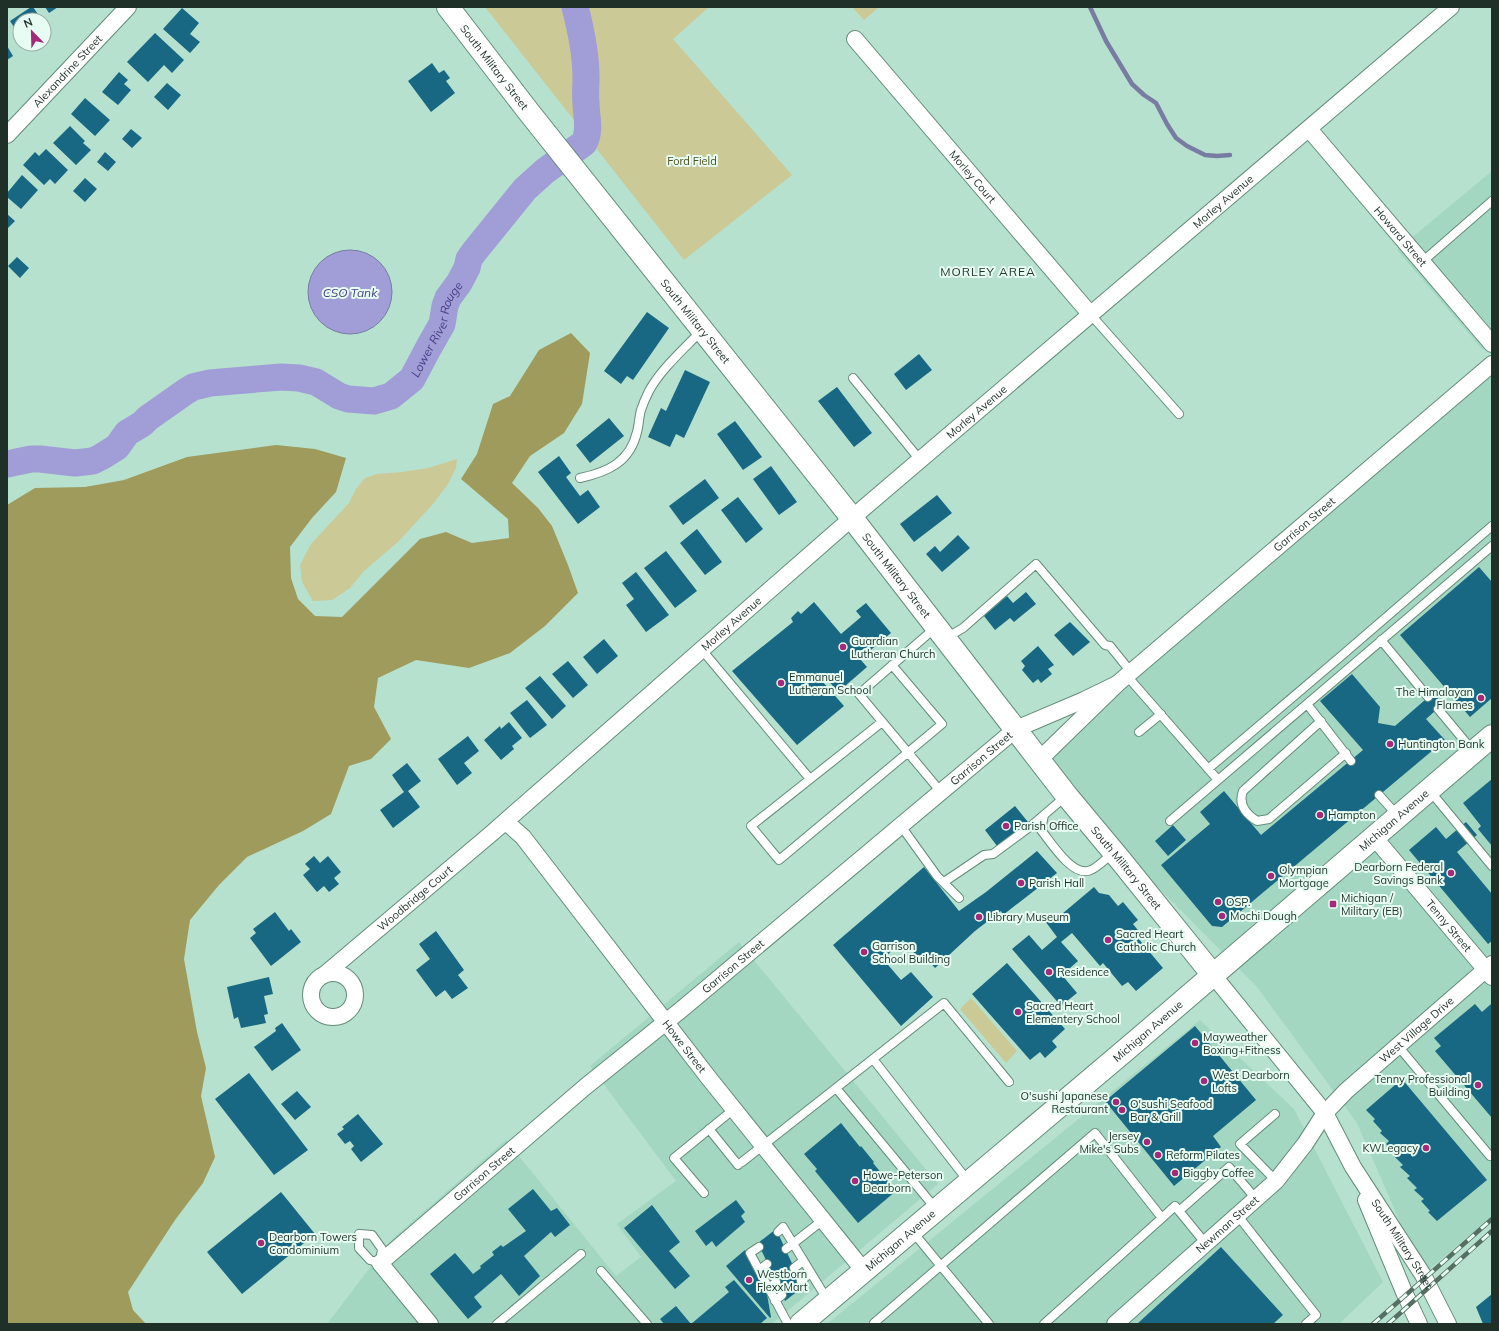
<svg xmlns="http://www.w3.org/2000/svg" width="1499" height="1331" viewBox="0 0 1499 1331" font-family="Mulish,sans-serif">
<rect width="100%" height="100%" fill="#b6e1ce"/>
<path fill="#a4d7c1" d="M1492,171v170l-10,8 -85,-99z
M1492,365v851l-69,59 -66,-152 -100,-136 -190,-191 -28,-36z
M739,942l199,242 -166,140h-445l64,-84 115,-100 110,136 25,-19 -24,-33 59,-43 -86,-115z
M1200,1020l94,89 89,173 -44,42h-512z"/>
<path fill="#cbc996" d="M485,7h224l-36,32 119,136 -108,85z
M852,7h27l-15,13z
M457,459l-1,9 -8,16 -15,20 -35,38 -34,29 -14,17 -18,12 -19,1 -11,-19 -2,-17 11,-21 38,-41 7,-14 9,-11 12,-4 25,-2 26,-4z
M971,998l46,53 -11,12 -46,-54z"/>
<path fill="#9e9b5c" d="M571,333l19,20 -8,51 -18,29 -34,23 -18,27 26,25 14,18 16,39 10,28 -33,33 -35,27 -41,15 -53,-8 -38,18 -4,29 17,32 -20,20 -22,7 -18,48 -28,17 -56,26 -28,28 -29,35 -6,39 13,73 9,36 -5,28 14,61 -12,26 -28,37 -47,72 5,18 13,14h-139v-819l28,-17 50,-1 39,-7 63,-23 89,-12 39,4 31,9 -10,34 -24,26 -22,29 1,31 7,21 17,17 27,1 78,-78 26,-7 26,11 37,-5 -1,-19 -47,-40 16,-25 16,-50 17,-8 29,-46z"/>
<path fill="#a09dd7" stroke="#797ca2" d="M308 292a42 42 0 1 1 84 0a42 42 0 1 1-84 0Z"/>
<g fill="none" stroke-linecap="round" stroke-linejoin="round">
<path stroke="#797ca2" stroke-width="4.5" d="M1090,7l16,34 26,43 12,11 12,8 11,21 9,14 11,8 18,9 12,1 13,-1"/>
<path stroke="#a09dd7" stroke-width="27" id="s1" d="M7,464l24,-5h9l35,4 18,-2 8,-4 16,-10 10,-14 15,-9 6,-6 37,-26 8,-5 17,-4 71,-6 18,1 17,4 23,14 9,3 26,2 17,-5 21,-17 17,-32 13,-23 3,-18 3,-8 11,-15 8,-15 2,-9 5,-7 51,-63 20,-18 39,-28c7,-13 2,-27 2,-40 -1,-9 0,-17 0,-25 0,-24 -5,-48 -11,-71"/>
</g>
<path fill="#196883" d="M31,7h2l9,13h-22v16l-10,-15z
M45,7h13l-9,6z
M182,8l17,15 -9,11 10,8 -10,11 -27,-24z
M44,23l4,7 -4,2z
M155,33l29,27 -12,13 -8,-8 -16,17 -21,-20z
M7,46l6,10 -6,4z
M432,63l7,10 5,-3 6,8 -4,3 9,12 -24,19 -23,-31z
M119,72l9,8 -4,4 7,6 -13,15 -16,-13z
M167,83l14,12 -13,15 -14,-13z
M85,98l25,22 -15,16 -24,-22z
M70,126l15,15 -2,2 8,7 -15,15 -23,-22z
M131,129l11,9 -10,10 -10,-9z
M46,149l22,21 -13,14 -5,-5 -6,6 -21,-20 12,-13 4,4z
M105,152l11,10 -8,9 -11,-9z
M22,175l16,15 -17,19 -14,-12v-4z
M85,178l12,11 -12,13 -12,-11z
M7,214l8,7 -8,8z
M17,257l12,11 -9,10 -12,-12z
M647,312l22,16 -36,52 -6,-4 -6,8 -17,-13z
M919,354l13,16 -26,20 -12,-16z
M685,370l25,12 -26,56 -8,-4 -6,13 -22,-10 13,-29 5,3z
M837,387l35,46 -18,14 -36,-46z
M609,418l15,18 -34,27 -14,-18z
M735,421l27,36 -19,13 -26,-36z
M559,456l12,17 -5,4 14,19 8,-6 12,17 -22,17 -40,-52z
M771,466l26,36 -18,13 -26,-36z
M705,479l14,19 -36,27 -14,-19z
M937,495l15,18 -38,29 -14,-18z
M738,497l25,32 -17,14 -25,-33z
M697,529l25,33 -17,13 -25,-32z
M958,535l12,13 -28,24 -16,-18 9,-8 5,6z
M666,551l31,40 -22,17 -31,-40z
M1479,567l13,15v116l-22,19 -70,-82z
M636,572l33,43 -23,17 -20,-27 8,-6 -12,-16z
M1026,592l10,12 -22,18 -4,-4 -15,12 -11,-14 23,-20 6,7z
M814,602l27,32 20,-17 -5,-6 10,-8 25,30 -31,26 7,8 -29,25 -11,-13 -5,2 22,25 -47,39 -65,-74 61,-49 -2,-4 7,-7 3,3z
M1070,622l20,20 -17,14 -19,-21z
M604,639l14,17 -21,18 -14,-17z
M1038,646l16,19 -6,4 4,5 -11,9 -3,-4 -5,4 -11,-13 3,-4 -4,-5z
M568,661l20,24 -15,13 -21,-24z
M1352,674l28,33 -2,16 17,3 38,-33 10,11 -17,15 19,21 -223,187 -10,-1 -51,-61 49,-41 -10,-12 24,-21 37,44 102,-85 -43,-49z
M540,676l26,30 -14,13 -27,-31z
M527,700l20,25 -17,13 -20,-25z
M509,722l13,16 -10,8 2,3 -13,11 -17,-20 16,-14 1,3z
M468,736l11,15 -15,12 8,10 -15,12 -19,-26z
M407,763l14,18 -13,10 12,16 -27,21 -13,-18 24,-18 -12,-17z
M1492,779v67l-14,-17 3,-3 -18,-23z
M1015,806l13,16 -31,24 -12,-16z
M1466,822l11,13 -20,17 35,42v47l-4,3 -79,-94 27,-23 10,12z
M1173,825l13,15 -18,16 -13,-15z
M1037,851l20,22 -54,42 -2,-4 -26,20 -40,37 -9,-10 -4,4 -19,-22 -20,19 18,21 10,-8 22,25 -32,29 -68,-81 91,-78 35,44 27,-19z
M314,856l6,7 8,-7 13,16 -7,6 5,6 -10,8 -5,-6 -7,6 -14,-17 7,-6 -5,-5z
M1094,887l5,6 10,2 9,11 5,-4 15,18 -5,4 8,10 -4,3 26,31 -27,23 -8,-9 -6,4 -19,-23 -3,3 -28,-33 -11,9 17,19 -16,14 15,18 -16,13 -49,-57 17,-14 13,15 15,-13 -12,-16 7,-6 4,4z
M275,912l14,19 2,-2 10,13 -30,24 -21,-28 6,-5 -3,-4z
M436,931l28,39 -6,5 10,13 -16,11 -7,-9 -9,7 -20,-27 14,-11 -11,-15z
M1007,963l58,66 -13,12 5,6 -12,11 -5,-6 -10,8 -58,-66z
M269,977l4,17 -9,2 4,18 -4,1 2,8 -25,5 -3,-11 -4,2 -7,-32z
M1475,1004l7,8 9,-8 1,1v113l-57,-67 6,-5 -7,-8z
M282,1023l19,27 -29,21 -18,-24 22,-16 -1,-3z
M1195,1026l61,74 -43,36 8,11 -47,39 -69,-85z
M249,1073l59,77 -34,25 -59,-76z
M1402,1079l85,101 -50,41 -9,-9 2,-1 -9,-10 3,-2 -10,-9 3,-2 -10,-10 3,-2 -10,-9 3,-2 -9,-9 2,-3 -10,-9 3,-3 -9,-8 2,-2 -9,-10 2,-2 -9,-9z
M297,1091l14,16 -16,13 -14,-16z
M358,1114l25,30 -22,18 -10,-13 3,-3 -4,-5 -5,3 -8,-10 7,-5 -2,-2z
M841,1123l19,24 1,-1 13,16 -1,1 23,28 -38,32 -43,-52 2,-2 -13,-15z
M533,1189l18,22 6,-3 13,17 -15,12 -4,-5 -27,24 16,20 -21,20 -18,-22 -27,23 8,10 -14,12 -38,-45 25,-21 18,21 8,-6 -1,-2 14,-11 -2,-3 9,-7 2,2 23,-16 -18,-22z
M281,1192l34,42 -73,60 -35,-42z
M736,1200l9,12 -4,4 4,6 -29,25 -4,-6 -6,5 -11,-15z
M652,1205l28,37 -11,9 21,25 -15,13 -51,-61z
M776,1229l27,58 -18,14 -27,-58z
M1221,1247l62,68 -10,9h-136z
M745,1250l22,44 4,23 -1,1 -44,-52z
M734,1280l33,38 -7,6h-96l-4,-5 16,-13 15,18 38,-32 -4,-5z
M1492,1294v30h-9l-7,-17z"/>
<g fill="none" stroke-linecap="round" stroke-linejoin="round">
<defs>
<path id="lane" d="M1422,262l70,-61
M1091,315l88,99
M853,378l67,82
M580,478c28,-6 50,-16 57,-46 2,-7 2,-15 4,-22 2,-6 5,-13 8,-19 12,-22 35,-42 52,-60
M935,628l-76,66 82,98
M946,638l17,-10 73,-64 69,81 5,1 21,26
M1381,640l47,57
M702,650l108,129
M1127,676l91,104
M1307,704l44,57
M1438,709l35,42
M1321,721l-78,70c-5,13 3,23 14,30l12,-2 77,-66
M882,722l-131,104 28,34 163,-136 -50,-59
M1139,732l22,-18
M1208,769l132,-112 152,-131
M1430,791l62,75
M1379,795l18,20
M1044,815l-3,15c9,11 30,45 47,41 9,-2 18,-13 25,-18
M1170,821l322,-275
M901,826l36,50 22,22
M944,882l40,-27 9,-1 38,-28 35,-30
M1398,1046l92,110
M873,1059l95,122
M836,1088l100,121
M1275,1114l-35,30 36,37
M709,1129l29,36
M742,1162l202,-159 65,79
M704,1193l-30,-35 60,-49
M1179,1211l50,-44 27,32
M1238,1216l78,99 -10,9
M1162,1218l13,-12 31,38
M912,1231l77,93
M778,1232l5,-5 45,74
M359,1234l13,1 10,14 -2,14 -10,-3 -11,-12z
M759,1247l-9,6 9,17
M786,1249l37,-29
M767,1264l-8,6 29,54
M794,1268l9,-7
M601,1271l46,53
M801,1281l9,-8
M769,1288l7,-6
M775,1301l7,-6
M497,1324l84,-70
M875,1324l-1,-1 221,-190 67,85 -118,106"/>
<g id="street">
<path id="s2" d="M855,39l236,276"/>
<path id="s3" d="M1309,129l183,215"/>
<path id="s4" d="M7,135l121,-128"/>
<path id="s5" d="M1039,760l78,-76 375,-320"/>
<path id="s6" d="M506,822l17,15 185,240 156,194"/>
<path id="s7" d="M1374,837l118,140"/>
<circle cx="333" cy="995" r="22"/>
<path id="s8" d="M324,975l168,-142 360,-315 599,-511"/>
<path id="s9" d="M1213,975l112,138 28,54 70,108 25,49"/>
<path d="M1366,1200l38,92 15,32"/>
<path id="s10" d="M430,1324l-50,-61 205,-176 97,-78 334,-280 68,-29 33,-16"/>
<path id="s11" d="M1115,1324l161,-143 29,-37 20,-31 21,-22 146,-127"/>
</g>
<g id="secondary">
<path id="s12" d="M448,7l80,104 324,407 215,278 55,66 91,113"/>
</g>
<g id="primary">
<path id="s13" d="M801,1324l327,-276 364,-312"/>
</g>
</defs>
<use href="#lane" stroke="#648c7a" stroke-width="10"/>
<use href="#street" stroke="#648c7a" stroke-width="18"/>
<use href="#secondary" stroke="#648c7a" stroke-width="24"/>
<use href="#primary" stroke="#648c7a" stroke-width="24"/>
<use href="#lane" stroke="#fff" stroke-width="8"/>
<use href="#street" stroke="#fff" stroke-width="16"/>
<use href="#secondary" stroke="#fff" stroke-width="22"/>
<use href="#primary" stroke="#fff" stroke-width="22"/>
<defs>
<path id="rail" d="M1373,1324l119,-105
M1388,1324l104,-93"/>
</defs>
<use href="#rail" stroke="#556f63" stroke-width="4.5"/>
<use href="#rail" stroke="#e7fcf2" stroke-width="3" stroke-dasharray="9" stroke-linecap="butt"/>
</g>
<g fill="#a62879" stroke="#e7fcf2" stroke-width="1.5">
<circle cx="843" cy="647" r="4"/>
<circle cx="781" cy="683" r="4"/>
<circle cx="1481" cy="698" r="4"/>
<circle cx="1390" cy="744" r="4"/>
<circle cx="1320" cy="815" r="4"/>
<circle cx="1006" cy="826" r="4"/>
<circle cx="1451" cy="873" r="4"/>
<circle cx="1271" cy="876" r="4"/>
<circle cx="1021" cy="883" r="4"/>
<circle cx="1218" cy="902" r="4"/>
<rect x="1329" y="900" width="8" height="8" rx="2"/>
<circle cx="1222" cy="916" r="4"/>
<circle cx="979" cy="917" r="4"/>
<circle cx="1108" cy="940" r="4"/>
<circle cx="864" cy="952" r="4"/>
<circle cx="1049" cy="972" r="4"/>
<circle cx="1018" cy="1012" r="4"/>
<circle cx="1195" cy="1043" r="4"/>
<circle cx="1204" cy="1081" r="4"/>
<circle cx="1478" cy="1085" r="4"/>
<circle cx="1116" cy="1102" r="4"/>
<circle cx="1122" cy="1110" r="4"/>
<circle cx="1147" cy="1142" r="4"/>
<circle cx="1426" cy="1148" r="4"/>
<circle cx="1158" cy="1155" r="4"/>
<circle cx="1175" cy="1173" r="4"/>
<circle cx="855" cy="1181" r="4"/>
<circle cx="261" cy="1243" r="4"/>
<circle cx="749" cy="1280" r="4"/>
</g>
<g text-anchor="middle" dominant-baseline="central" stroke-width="4" stroke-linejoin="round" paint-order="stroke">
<g font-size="11" fill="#1f3028" stroke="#e7fcf2">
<text stroke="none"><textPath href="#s12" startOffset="76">South Military Street</textPath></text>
<text stroke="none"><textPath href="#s4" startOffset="88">Alexandrine Street</textPath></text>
<text stroke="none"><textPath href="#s2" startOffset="181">Morley Court</textPath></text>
<text stroke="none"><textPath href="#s8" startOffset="1186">Morley Avenue</textPath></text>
<text stroke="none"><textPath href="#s3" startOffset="141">Howard Street</textPath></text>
<text stroke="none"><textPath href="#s12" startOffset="400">South Military Street</textPath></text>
<text stroke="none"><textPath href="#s8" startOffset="862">Morley Avenue</textPath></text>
<text stroke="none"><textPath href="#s5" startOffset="355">Garrison Street</textPath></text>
<text stroke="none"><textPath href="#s12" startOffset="724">South Military Street</textPath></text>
<text stroke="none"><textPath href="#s8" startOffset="538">Morley Avenue</textPath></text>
<text stroke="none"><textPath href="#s10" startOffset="864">Garrison Street</textPath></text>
<text stroke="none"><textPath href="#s13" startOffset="778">Michigan Avenue</textPath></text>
<text stroke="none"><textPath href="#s12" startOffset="1096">South Military Street</textPath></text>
<text stroke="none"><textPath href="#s8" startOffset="119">Woodbridge Court</textPath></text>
<text stroke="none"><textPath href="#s7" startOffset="116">Tenny Street</textPath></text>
<text stroke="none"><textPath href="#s10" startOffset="540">Garrison Street</textPath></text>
<text stroke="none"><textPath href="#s11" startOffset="423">West Village Drive</textPath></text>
<text stroke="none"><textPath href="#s13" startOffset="454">Michigan Avenue</textPath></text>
<text stroke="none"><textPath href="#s6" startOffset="287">Howe Street</textPath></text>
<text stroke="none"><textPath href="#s10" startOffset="216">Garrison Street</textPath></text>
<text stroke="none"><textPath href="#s11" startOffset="150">Newman Street</textPath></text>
<text stroke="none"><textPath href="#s13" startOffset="130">Michigan Avenue</textPath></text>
<text stroke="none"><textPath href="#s9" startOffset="330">South Military Street</textPath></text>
</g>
<g font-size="11" fill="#514f1e" stroke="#e7fcf2">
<text x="692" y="161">Ford Field</text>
</g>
<g font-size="11" fill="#1f3028" stroke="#e7fcf2" text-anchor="start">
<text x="851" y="641">Guardian<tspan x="851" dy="13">Lutheran Church</tspan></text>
<text x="789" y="677">Emmanuel<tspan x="789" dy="13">Lutheran School</tspan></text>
<text x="1473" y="692" text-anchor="end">The Himalayan<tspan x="1473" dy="13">Flames</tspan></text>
<text x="1398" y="744">Huntington Bank</text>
<text x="1328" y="815">Hampton</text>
<text x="1014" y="826">Parish Office</text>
<text x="1443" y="867" text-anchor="end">Dearborn Federal<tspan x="1443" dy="13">Savings Bank</tspan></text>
<text x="1279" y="870">Olympian<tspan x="1279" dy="13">Mortgage</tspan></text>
<text x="1029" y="883">Parish Hall</text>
<text x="1341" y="898">Michigan /<tspan x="1341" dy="13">Military (EB)</tspan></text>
<text x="1226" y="902">OSP.</text>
<text x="1230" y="916">Mochi Dough</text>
<text x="987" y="917">Library Museum</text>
<text x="1116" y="934">Sacred Heart<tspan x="1116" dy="13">Catholic Church</tspan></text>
<text x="872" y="946">Garrison<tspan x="872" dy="13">School Building</tspan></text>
<text x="1057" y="972">Residence</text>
<text x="1026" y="1006">Sacred Heart<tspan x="1026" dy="13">Elementery School</tspan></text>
<text x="1203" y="1037">Mayweather<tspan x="1203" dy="13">Boxing+Fitness</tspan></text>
<text x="1212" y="1075">West Dearborn<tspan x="1212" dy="13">Lofts</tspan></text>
<text x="1470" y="1079" text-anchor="end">Tenny Professional<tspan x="1470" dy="13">Building</tspan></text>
<text x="1108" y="1096" text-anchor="end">O'sushi Japanese<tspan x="1108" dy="13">Restaurant</tspan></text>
<text x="1130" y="1104">O'sushi Seafood<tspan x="1130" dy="13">Bar &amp; Grill</tspan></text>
<text x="1139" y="1136" text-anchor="end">Jersey<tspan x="1139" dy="13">Mike's Subs</tspan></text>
<text x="1418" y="1148" text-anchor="end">KWLegacy</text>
<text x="1166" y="1155">Reform Pilates</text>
<text x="1183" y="1173">Biggby Coffee</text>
<text x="863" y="1175">Howe-Peterson<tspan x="863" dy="13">Dearborn</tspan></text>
<text x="269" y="1237">Dearborn Towers<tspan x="269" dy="13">Condominium</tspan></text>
<text x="757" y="1274">Westborn<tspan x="757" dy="13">FlexxMart</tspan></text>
</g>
<g font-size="12" letter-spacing="1" fill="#1f3028" stroke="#e7fcf2">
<text x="988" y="271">MORLEY AREA</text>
</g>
<g font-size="12" font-style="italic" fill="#483f85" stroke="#e7fcf2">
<text x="350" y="292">CSO Tank</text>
<text stroke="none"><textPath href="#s1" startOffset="500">Lower River Rouge</textPath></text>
</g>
</g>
<rect width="1499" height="1331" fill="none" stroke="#1f3028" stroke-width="16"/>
<g transform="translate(32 32) rotate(337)"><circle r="19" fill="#e7fcf2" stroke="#97aaa1"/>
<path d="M0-3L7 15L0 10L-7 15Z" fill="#a62879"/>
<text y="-6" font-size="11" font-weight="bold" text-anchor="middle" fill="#1f3028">N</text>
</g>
</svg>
